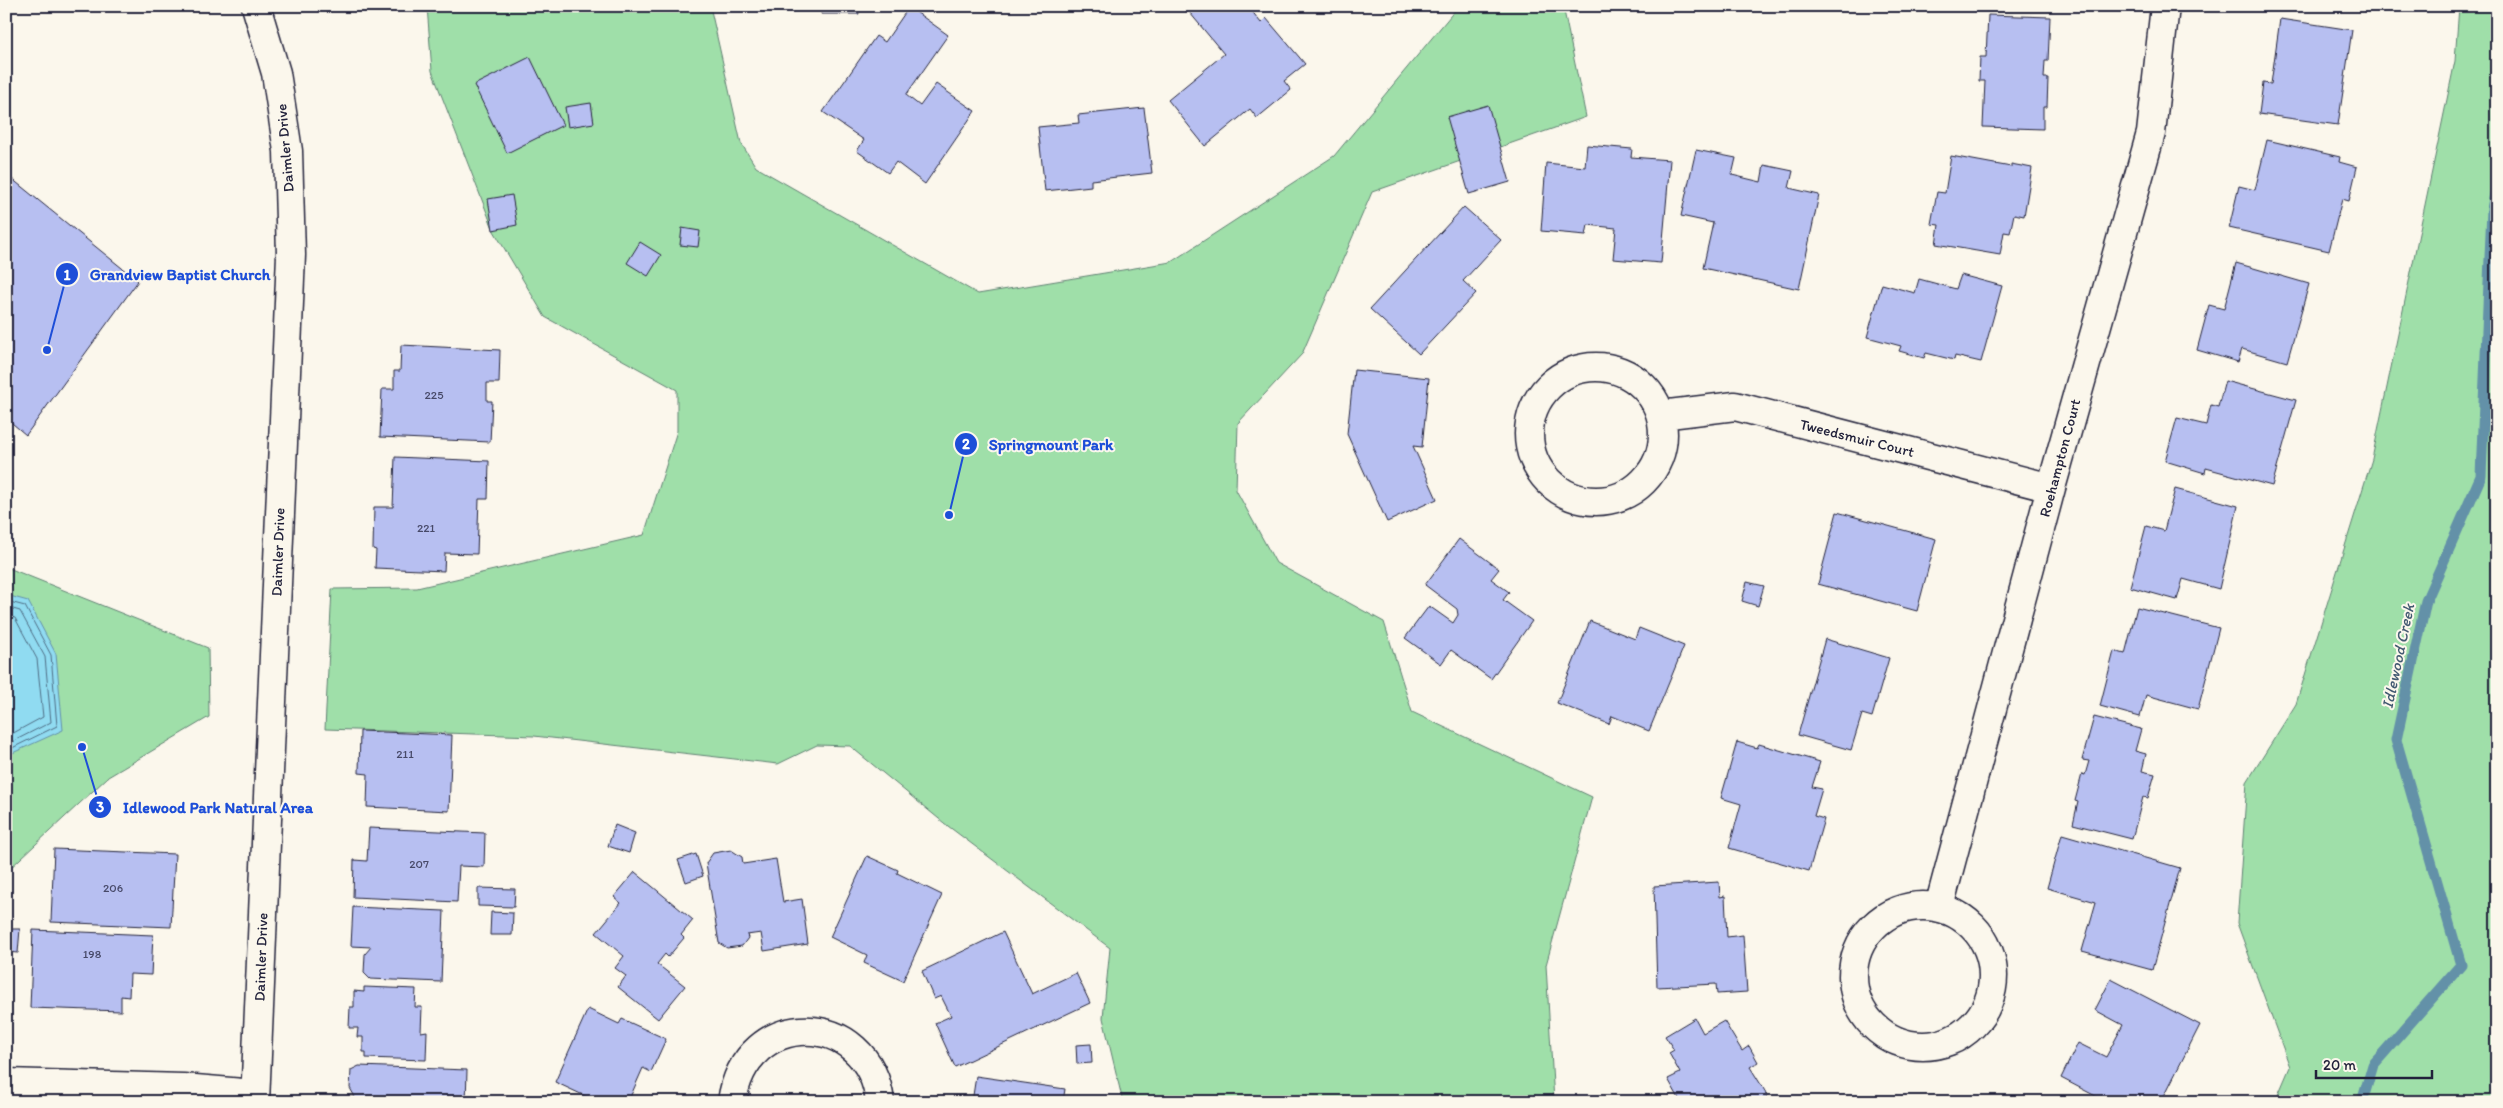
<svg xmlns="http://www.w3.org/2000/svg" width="2503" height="1108" viewBox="0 0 2503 1108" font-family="Itim,sans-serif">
<rect width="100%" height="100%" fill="#fbf7ec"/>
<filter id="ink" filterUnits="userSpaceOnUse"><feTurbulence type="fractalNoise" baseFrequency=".02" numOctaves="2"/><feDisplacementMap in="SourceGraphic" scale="10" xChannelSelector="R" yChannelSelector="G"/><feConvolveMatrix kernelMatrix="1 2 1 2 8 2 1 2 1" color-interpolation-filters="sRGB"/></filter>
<g filter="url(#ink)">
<path fill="#9fdfa9" stroke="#608072" d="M427,6h283l31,137 15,24 222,127 193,-32 163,-106 122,-147 -2,-3h109l23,111 -214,75 -70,162 -64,69 -2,67 40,73 108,59 28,90 180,85 -46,168 8,137h-431l-20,-84 7,-70 -166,-125 -94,-77 -33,-1 -39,19 -244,-28 -209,-7 7,-140 85,-1 227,-53 33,-104v-41l-132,-73 -51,-86 -62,-160z
M2459,6h38v1096h-222l15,-35 -53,-144 10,-141 49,-78 76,-245 83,-398z
M6,567l202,81 1,69 -101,60 -102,95z"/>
<path fill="#90dbf1" stroke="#6491a8" d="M6,595l22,6 28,53 7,76 -57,26z"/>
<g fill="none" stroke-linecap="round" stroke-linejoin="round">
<path stroke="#4e6c84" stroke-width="1" d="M6,601l19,5 26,49 6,71 -51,25
M6,607l14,4 25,46 6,65 -45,23
M6,615l9,3 22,41 6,58 -37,20"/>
<path stroke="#6491a8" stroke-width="11" d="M2362,1102l11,-37 88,-100 -65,-225 30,-139 55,-125 11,-267 5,-25"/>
</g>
<path fill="#b7bff1" stroke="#22223b" d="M821,6h62v2l-25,1 1,5h-38z
M1186,6h62l13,17 5,-5 39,46 -21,17 7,9 -34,28 -7,-9 -45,37 -37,-46 56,-46 -39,-47z
M909,7l39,28 -42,60 14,11 16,-22 39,27 -50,73 -29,-22 -8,11 -31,-22 7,-11 -41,-28 53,-76 9,6z
M1988,15l62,2 -2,44h-3l-1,17h4l-1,29h-4v22l-60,-2 2,-46h-6l1,-24h6z
M2280,19l72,11 -14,95 -79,-11 4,-31 8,1z
M530,57l33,68 -56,28 -33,-68z
M591,103l3,20 -26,4 -3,-20z
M1488,105l22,77 -41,12 -22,-77z
M1144,108l8,65 -61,7v6l-46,5 -7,-64 41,-4 -1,-8z
M2267,140l73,17 -1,5 18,5 -8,34 -7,-2 -13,52 -100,-23 10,-42 16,4z
M1587,145l45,4 -1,8 39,3 -9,103 -48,-4 3,-31 -28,-3 -2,10 -45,-4 5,-68 39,4z
M1696,150l40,8 -4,17 29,7 3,-17 29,6 -4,17 30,7 -20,94 -96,-21 10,-45 -32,-7z
M1951,156l60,11v-3l21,4 -8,48 -10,-2 -4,19 -6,-1 -4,23 -64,-11 3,-19 -8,-1 6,-32 8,1z
M6,174l132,107 -112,154 -20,-17z
M512,195l5,30 -24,5 -5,-31z
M1464,207l37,33 -38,41 13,12 -57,61 -49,-45z
M682,228l18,3 -2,16 -18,-2z
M640,242l21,13 -13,21 -21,-13z
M2236,263l73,21 -22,78 -45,-13 -4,13 -41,-12 12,-45 15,4z
M1961,275l41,11 -21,76 -26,-6 -1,4 -28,-7 -2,5 -25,-7 2,-5 -34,-9 15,-53 33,9 4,-14 37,10z
M401,345l99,5 -1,33h-12v18h5l-2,41 -110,-5 2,-48h12v-18h6z
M1354,370l75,8 -7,69 -9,-1 24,53 -50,23 -40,-88z
M2225,381l71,19 -24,86 -66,-18 -1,5 -40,-12 12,-43 29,7 5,-20 7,2z
M395,457l94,4 -1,38h-9l-2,55 -32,-1 -1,18 -69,-3 1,-18 -3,-1 1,-42h19z
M2175,489l63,17 -19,83 -36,-10 -6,21 -47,-13 16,-61 18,5z
M1837,512l99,27 -19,72 -99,-27z
M1459,539l40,30 -8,10 18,13 -6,8 29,21 -41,58 -40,-29 -10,14 -36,-26 24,-32 24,17 5,-8 -1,-6 -32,-24z
M1747,582l17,4 -6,20 -16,-5z
M2137,607l82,21 -21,81 -52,-14 -6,22 -40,-11 14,-55 11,3z
M1590,621l45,18 4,-11 45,18 -35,85 -37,-15 -3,8 -52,-21z
M1825,639l64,19 -17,59 -10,-3 -11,36 -53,-15z
M2094,717l47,12 -6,22 11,3 -4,17 13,3 -7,24 -5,-1 -11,42 -59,-15 5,-22 -3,-1 7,-27 3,1 4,-14 -7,-1z
M360,731l92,4 -3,76 -82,-4 1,-33 -9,-1z
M1737,742l20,6 2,-4 61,18 -8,25 10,2 -8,27 10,3 -15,52 -80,-23 12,-44 -20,-6z
M615,825l20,8 -6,20 -21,-7z
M369,828l116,5 -1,34 -25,-1 -2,36 -104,-5 1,-37 13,1z
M2062,834l118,34 -28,102 -70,-19 14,-49 -49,-14z
M54,849l121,5 -4,73 -120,-5z
M731,850l11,7 1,7 33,-5 7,43 19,-3 6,45 -44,7 -3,-18 -14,2 1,3 -6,8 -15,2 -8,-5 -13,-80 7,-10z
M696,854l7,22 -17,6 -8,-22z
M867,856l31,14 -1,3 45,22 -39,86 -39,-18 3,-8 -37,-18z
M635,872l58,48 -12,15 3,3 -16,19 -3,-3 -8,10 28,22 -27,33 -40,-32 8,-11 -11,-8 9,-12 -28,-23 25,-30 -7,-6z
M1719,882l1,15 5,-1 2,41 16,-2 4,57 -30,2 -1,-10 -59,3 -3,-101z
M478,888l37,1 -1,18 -36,-1z
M353,907l91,4 -3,71 -71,-3 -6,-6 1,-19 6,-7 -20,-1z
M491,912l22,1 -1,22h-22z
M6,929h14l-2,24 -12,-1z
M33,930l120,5 -2,40 -21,-1 -1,23 -8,-1v15l-91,-3z
M1003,932l29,62 44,-21 14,30 -135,64 -20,-44 16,-7 -10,-20 -7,3 -12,-28z
M2111,979l89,46 -39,77h-54l-46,-24 17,-35 28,14 17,-32 -28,-15z
M364,987l52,2 -1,18h7l-1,25 6,-1 -1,29 -60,-2v-6h-3v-15h-6l1,-9h-9l1,-21h4v-16l10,1z
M588,1009l31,15 3,-5 44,20 -15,33 -8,-4 -15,34h-30l-43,-20z
M1695,1018l8,15 21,-12 18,30 7,-5 9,16 -8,5 18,29 -10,6h-77l-13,-23 12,-6 -11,-20 5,-3 -9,-14z
M1091,1044l1,19 -15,1 -1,-19z
M359,1066l108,4 -1,32h-121v-5h10l-5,-9 1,-18z
M976,1076l89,13 -2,13h-91z"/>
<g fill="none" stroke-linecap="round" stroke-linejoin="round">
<defs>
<path id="street" d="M1529 434a67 67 0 1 1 134 0a67 67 0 1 1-134 0Z
M1661,415l74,-9 316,82
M1853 976a70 70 0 1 1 140 0a70 70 0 1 1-140 0Z
M1939,907l112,-419 100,-355 14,-127
M6,1083l177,5 72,6
M732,1102c13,-96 137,-94 148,0"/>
<path id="secondary" d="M255,1102l36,-847 -3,-104 -12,-78 -20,-67"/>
</defs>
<use href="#street" stroke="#22223b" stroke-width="31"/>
<use href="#secondary" stroke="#22223b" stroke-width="31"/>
<use href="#street" stroke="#fbf7ec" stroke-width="28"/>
<use href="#secondary" stroke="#fbf7ec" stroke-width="28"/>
</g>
</g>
<g text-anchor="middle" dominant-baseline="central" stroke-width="4" stroke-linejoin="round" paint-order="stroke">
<g font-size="12" fill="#474968">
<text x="434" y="395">225</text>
<text x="426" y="528">221</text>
<text x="405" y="754">211</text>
<text x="419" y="864">207</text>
<text x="113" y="888">206</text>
<text x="92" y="954">198</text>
</g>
<g font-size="15" fill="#22223b" stroke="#fbf7ec">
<text transform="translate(285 148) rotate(-95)">Daimler Drive</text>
<text transform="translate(1857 438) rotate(14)">Tweedsmuir Court</text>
<text transform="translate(2060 458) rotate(-75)">Roehampton Court</text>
<text transform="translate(278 552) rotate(-88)">Daimler Drive</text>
<text transform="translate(261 957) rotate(-88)">Daimler Drive</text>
</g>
<g font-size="16" font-style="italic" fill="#435a72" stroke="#fbf7ec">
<text transform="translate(2398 656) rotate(-78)">Idlewood Creek</text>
</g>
</g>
<path fill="none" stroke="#1d4ed8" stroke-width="2" d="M47 350L67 274M949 515L966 444M82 747L100 807"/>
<g fill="#1d4ed8" stroke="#fbf7ec" stroke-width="2">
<circle cx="47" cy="350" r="5"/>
<circle cx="949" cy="515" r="5"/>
<circle cx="82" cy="747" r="5"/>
<circle cx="67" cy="274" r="12"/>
<circle cx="966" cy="444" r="12"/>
<circle cx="100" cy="807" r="12"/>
</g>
<g font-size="15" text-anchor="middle" font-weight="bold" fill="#fff">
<text x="67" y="280">1</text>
<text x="966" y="449">2</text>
<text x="100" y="812">3</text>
</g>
<g font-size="16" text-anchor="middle" font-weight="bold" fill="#1d4ed8" stroke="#fbf7ec" stroke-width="4" stroke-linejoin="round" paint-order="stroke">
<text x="180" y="280">Grandview Baptist Church</text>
<text x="1051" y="450">Springmount Park</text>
<text x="218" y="813">Idlewood Park Natural Area</text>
</g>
<rect width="2503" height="1108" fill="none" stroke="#fbf7ec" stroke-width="25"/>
<rect x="12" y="12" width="2478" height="1083" fill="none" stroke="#22223b" stroke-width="2" filter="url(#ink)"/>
<path d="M2316 1070v8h116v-8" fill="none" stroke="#22223b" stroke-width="2.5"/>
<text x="2323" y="1070" font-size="15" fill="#22223b" stroke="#fbf7ec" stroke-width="4" paint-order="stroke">20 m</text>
</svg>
